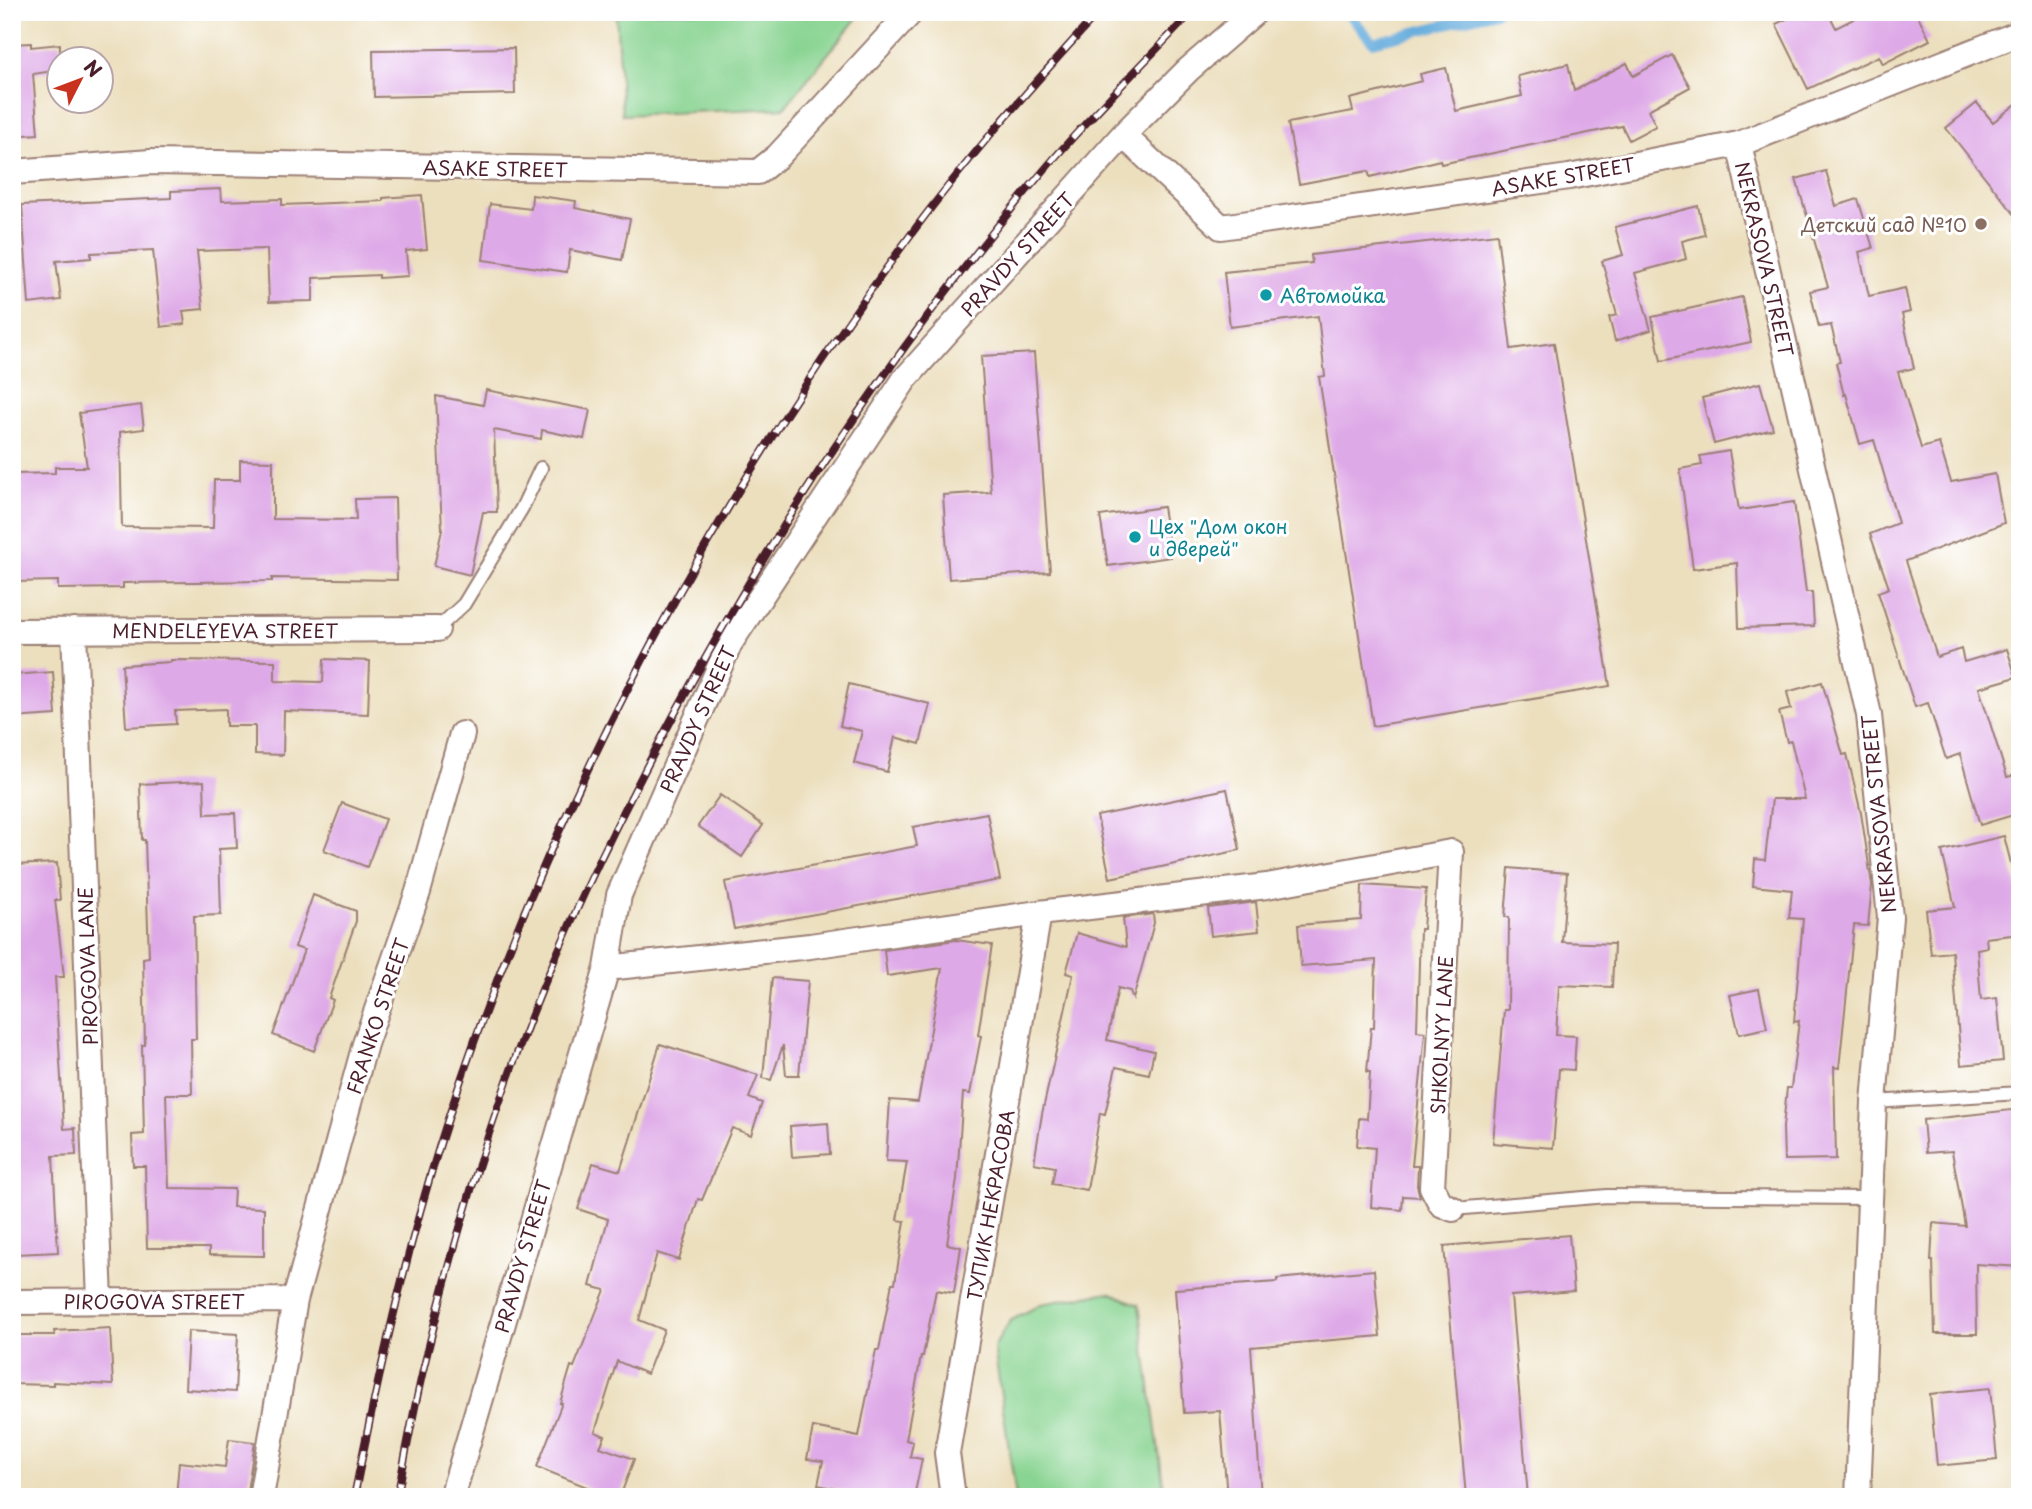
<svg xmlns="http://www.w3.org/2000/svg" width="2032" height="1509" viewBox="0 0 2032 1509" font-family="'Playpen Sans',sans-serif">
<rect width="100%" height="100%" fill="#fff"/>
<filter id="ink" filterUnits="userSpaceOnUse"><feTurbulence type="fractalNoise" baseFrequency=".0143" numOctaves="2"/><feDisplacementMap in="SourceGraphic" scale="14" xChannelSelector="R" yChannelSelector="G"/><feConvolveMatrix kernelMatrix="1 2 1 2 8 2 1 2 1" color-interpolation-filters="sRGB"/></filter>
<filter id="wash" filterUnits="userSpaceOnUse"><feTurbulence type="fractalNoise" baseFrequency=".00686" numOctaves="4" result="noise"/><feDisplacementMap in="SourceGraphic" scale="28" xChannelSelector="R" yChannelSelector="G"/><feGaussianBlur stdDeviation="1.57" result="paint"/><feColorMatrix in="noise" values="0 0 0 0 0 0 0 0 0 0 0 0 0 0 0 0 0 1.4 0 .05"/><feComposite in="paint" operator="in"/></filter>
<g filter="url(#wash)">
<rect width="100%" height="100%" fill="#ecdfbe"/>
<path fill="#89d492" stroke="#6a7a5e" stroke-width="2" d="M616,12h246l-78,96 -162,7z
M1109,1292l30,13 26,192h-149l-22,-150 16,-26 31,-17z"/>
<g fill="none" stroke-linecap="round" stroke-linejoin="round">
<path stroke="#67addd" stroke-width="10" d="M1347,12l26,30 123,-30
M2000,12l3,2"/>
</g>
<g id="blocks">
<path fill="#dea9e7" d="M1801,12h27l8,16 31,-16h49l14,28 -47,24 -4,-8 -71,33 -32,-65z
M31,43v4l29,-3v26l-27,4 5,60 -26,2v-92z
M514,48l1,46 -141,3 -1,-47z
M1672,55l18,32 -42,23 8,16 -27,14 -7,-14 -181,38 -1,-4 -70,17 -2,-6 -69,13 -11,-61 65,-12 -3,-12 72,-18 -2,-7 26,-6 10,43 66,-15 -4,-20 50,-12 6,27 53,-28 6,13z
M2020,101v120l-74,-93 31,-25 16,19z
M1826,171l10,35 22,-7 15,49 -14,4 10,44 36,-8 5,24 -8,2 12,54 -16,4 23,76 18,-5 12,39 44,-8 9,49 -98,38 31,96 24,-8 3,13 43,-13 9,28 -37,11 28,89 13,-3v39l-40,12 -20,-71 -14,5 -18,-56 -13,4 -37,-115 11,-4 -19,-54 28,-11 -24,-83 -14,4 -14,-50 -2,1 -8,-32 4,-1 -9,-37 -12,2 -9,-36 18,-4 -32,-108z
M221,189l1,12 60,-2v6l101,-4v-3l39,-3 5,54 -21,2 2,25 -29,2v-3l-66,3v23l-44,1 -2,-53 -70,2 6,58 -20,2 2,13 -24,3 -8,-77 -62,3v5l-35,3 5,39 -32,4 -7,-99 149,-7v-7z
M532,195l44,6 -1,7 55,11 -8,41 -52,-10 -3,22 -84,-12 7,-56 41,5z
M1698,206l7,29 -23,6 4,18 -51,14 16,57 -36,11 -6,-24 8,-2 -15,-54 21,-6 -8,-28z
M1497,234l14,115 43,-6 56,343 -237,40 -54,-349 6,-1 -7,-60 -88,11 -6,-55 88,-9 -1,-8z
M1742,297l9,45 -90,19 -9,-44z
M1034,353l16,219 -101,7 -6,-84 48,-3 -10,-136z
M1760,383l13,46 -59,15 -12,-46z
M486,390l104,20 -6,29 -42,-9 -1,9 -47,-9 3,82h-14l-13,63 -36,-9 8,-36 -6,-134 47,9z
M141,405l3,24 -24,3 2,95 91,1 1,-48h26v-20l33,1v58l83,1 -1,-21 40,-1 2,82 -125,-2v3l-149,2v5l-65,1v-8l-46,1v-56h4l-1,-52 40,-1v-6h32l-8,-54z
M1729,451l10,59 55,-8 12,90h6l2,34 -75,2 -2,-65 -44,6 -13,-100 22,-4 -2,-9z
M1163,507l8,50 -63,9 -8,-50z
M324,659l46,2 -2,53 -84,-3 -1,44 -28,-1v-28h-29v-17l-51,2 1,13 -50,3 -4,-62 49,-3v-2l104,1v20l48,1z
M53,672l3,43 -44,3v-43z
M1822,682l21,73 4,-1 14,59 11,72 -4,41 -14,-1 -15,143 -5,-1 2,92 -52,1 -1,-33 4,-39h4l8,-67 -5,1 9,-103 -14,-1 3,-28 -39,-4 2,-27 10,1 7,-61h33l-14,-58 -4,1 -8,-30 12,-3 -4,-17z
M849,684l81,20 -10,40 -25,-7 -8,35 -33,-9 8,-32 -22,-5z
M204,781l1,33 30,-1 2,35 -18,1 2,66 -27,1 2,123h-5l1,55h-26l3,94 65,1 -1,18 31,1v48l-55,-1v-7h-62l-2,-82h-12l-1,-31 12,-1 -2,-89h3l-2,-87 6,-1 -4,-117h-3l-2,-56z
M1227,789l13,61 -130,28 -13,-62z
M720,795l43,30 -21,32 -44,-31z
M342,803l43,16 -18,48 -43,-17z
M987,813l13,67 -266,49 -9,-47 192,-36 -4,-19z
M2004,836l16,63v35l-34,4 1,9 -10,2 4,51 16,-2 6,63 -42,4 -9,-113 -21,2 -5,-44 29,-3 -13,-56z
M57,863l3,37h-5l9,77h-9l9,152 11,-1 1,27 -23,1 5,96 -42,2 -4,-74v-315z
M1509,868l58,5 -5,69 52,2 -2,43 -53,-2 -3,50 20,1 -2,34 -15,-1 -6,79 -60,-5 11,-133h4l1,-93h-4z
M1362,885l64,4 -3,40h-3l-3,102 8,1 -13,134h6l-1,20 3,11 -17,-1 -1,14 -31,-3 4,-59 -18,-2 2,-28 8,1 3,-47h-3l4,-45h3l2,-67 -75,6 -3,-41 63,-5z
M313,895l43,16v10l-27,77 4,2 -19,51 -41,-16 31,-85 -9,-3z
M1256,902l3,29 -48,5 -3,-28z
M1153,914l1,9 -21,76 -3,-8 -12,-3 -11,52 47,11 -5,23 -33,-7 -11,47 -5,-1 -13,77 -35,-6 3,-17 -21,-4 8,-49 31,-139 -7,-2 11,-40 49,14 -3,-29z
M956,940l36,5 -14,90 3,1 -11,58 -7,-1 -6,86 -10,65 14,3 -7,46 -18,-3 -13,66h-2l-15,84 7,2 -3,15 12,2 -8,38h-37l-59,-12 5,-24 -16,-2 6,-32 46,9 17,-86h3l13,-67h3l10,-62 -8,-1 10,-58 -21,-1 4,-61 28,2 24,-134 -55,8 -3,-26z
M772,978l36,3 -9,94h-13l-3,-30 -12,35 -8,-2z
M1759,989l8,39 -28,6 -9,-39z
M660,1044l98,31 -9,23 13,5 -11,32 -19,-7 -30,72 -4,-1 -19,61 -22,-7 -18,67 25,10 -17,44 -30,-13 -22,71 10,4 -5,11 34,12 -14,38h-25l2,-6 -60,-24 25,-64h-2l11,-37 3,1 31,-77 -15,-4 18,-67 -30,-10 15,-46 27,8z
M2020,1109v158l-44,-3 1,70h-42l-2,-73h-2l2,-38 32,3 -13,-75 -26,2 -3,-33z
M828,1123l2,31 -38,3 -2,-31z
M1569,1235l5,56 -63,5 17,201h-62l-22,-251z
M1374,1270l6,66 -129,11 10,150h-34l-7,-86 -36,2 -9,-124 102,-7v-3z
M110,1328l3,57 -60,-3v3l-41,-1v-49h43l-1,-4z
M188,1331l50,3 -3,58 -50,-3z
M1990,1388l7,72 -60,6 -7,-72z
M229,1439l26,3 -9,55h-70l3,-35 46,5z"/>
</g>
</g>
<g filter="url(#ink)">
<use href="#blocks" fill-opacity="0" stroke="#9b7f74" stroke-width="2"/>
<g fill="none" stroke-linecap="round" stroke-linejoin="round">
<defs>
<path id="service" d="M437,629l27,-25 58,-96 19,-40
M1874,1102l146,-9
M1453,1209l154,-13 261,2"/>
<path id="minor" d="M1123,135l98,92 348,-50 170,-33 281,-111
M1739,144l130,571 21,202 -16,185 -16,395
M12,172l139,-10 607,10 20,-16 133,-144
M74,630l26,671
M12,631l425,-2
M607,968l203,-22 229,-33 228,-27 184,-34 -19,335 9,17 12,5
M12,1302l283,-2
M261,1497l34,-197 70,-256 53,-152 44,-158
M452,1497l155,-529 12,-73 111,-252 175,-264 218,-244 65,-65 67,-58
M953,1497l-6,-44 92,-540"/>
</defs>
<use href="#service" stroke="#9b7f74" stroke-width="16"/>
<use href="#minor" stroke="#9b7f74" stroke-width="28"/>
<use href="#service" stroke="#fff" stroke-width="12"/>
<use href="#minor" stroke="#fff" stroke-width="24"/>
<defs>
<path id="rail" d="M354,1497c24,-119 50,-238 86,-353 100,-318 257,-616 453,-885 62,-87 134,-168 206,-247
M397,1497c10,-48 18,-96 30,-143 27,-114 61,-228 104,-337 41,-104 90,-204 143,-302 106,-197 231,-383 377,-553 45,-52 94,-100 141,-150"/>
</defs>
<use href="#rail" stroke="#4a1f2b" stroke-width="8"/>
<use href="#rail" stroke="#fff" stroke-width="5" stroke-dasharray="16" stroke-linecap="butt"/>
</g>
</g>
<circle fill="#8d6e63" stroke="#fff" stroke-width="2.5" cx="1981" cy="224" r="7"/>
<g fill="#0f9aa8" stroke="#fff" stroke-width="2.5">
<circle cx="1266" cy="295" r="7"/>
<circle cx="1135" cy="537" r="7"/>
</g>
<g text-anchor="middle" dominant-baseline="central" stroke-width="6" stroke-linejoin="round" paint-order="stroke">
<g font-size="19" fill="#4a1f2b" stroke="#fff">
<text transform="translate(495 168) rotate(1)">ASAKE STREET</text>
<text transform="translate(1563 176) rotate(-10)">ASAKE STREET</text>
<text transform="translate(1017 254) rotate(-48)">PRAVDY STREET</text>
<text transform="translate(1765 259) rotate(77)">NEKRASOVA STREET</text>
<text x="225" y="630">MENDELEYEVA STREET</text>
<text transform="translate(697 719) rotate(-66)">PRAVDY STREET</text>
<text transform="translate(1878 814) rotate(-96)">NEKRASOVA STREET</text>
<text transform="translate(87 966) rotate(-92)">PIROGOVA LANE</text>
<text transform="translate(377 1016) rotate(-72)">FRANKO STREET</text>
<text transform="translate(1441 1035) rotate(-87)">SHKOLNYY LANE</text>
<text transform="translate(990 1205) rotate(-80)">ТУПИК НЕКРАСОВА</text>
<text transform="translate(522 1256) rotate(-74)">PRAVDY STREET</text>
<text x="154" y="1301">PIROGOVA STREET</text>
</g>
<g font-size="19" fill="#785e54" stroke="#fff" text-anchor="end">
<text x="1967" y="224">Детский сад №10</text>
</g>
<g font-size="19" fill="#0d838f" stroke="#fff" text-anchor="start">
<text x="1280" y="295">Автомойка</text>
<text x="1149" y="526">Цех "Дом окон<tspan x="1149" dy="22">и дверей"</tspan></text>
</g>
</g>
<rect width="2032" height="1509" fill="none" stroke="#fff" stroke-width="42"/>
<g transform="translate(80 80) rotate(48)"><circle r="33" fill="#ffffff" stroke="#b7a5aa" stroke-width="2"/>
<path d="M0-5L12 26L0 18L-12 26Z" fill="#c8321e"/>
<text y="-10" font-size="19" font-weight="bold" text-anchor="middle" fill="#4a1f2b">N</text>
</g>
</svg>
